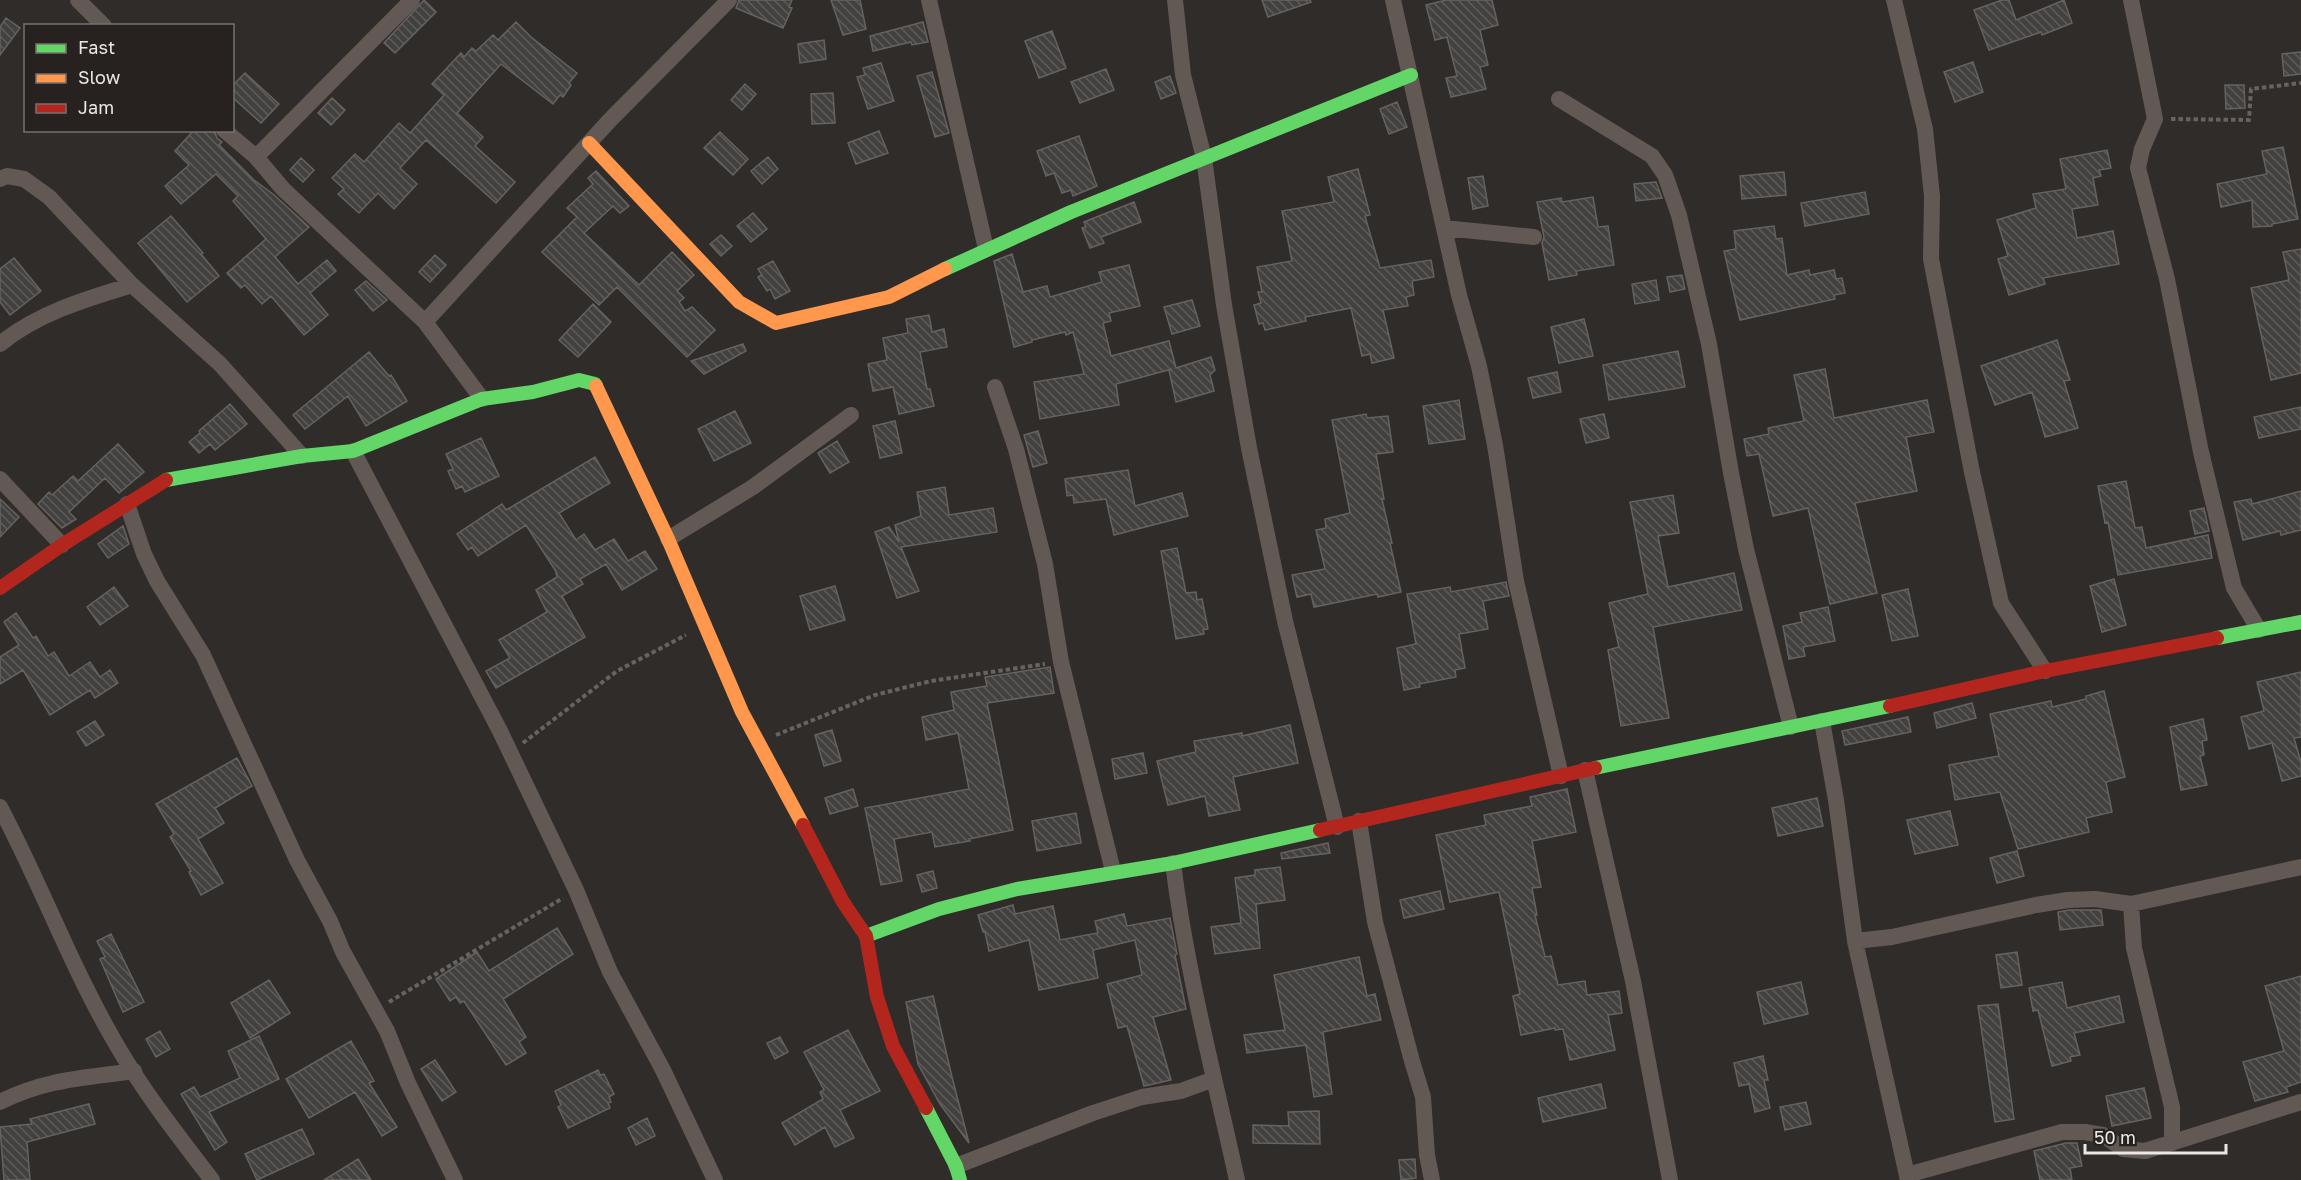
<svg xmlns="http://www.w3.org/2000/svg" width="2301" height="1180" viewBox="0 0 2301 1180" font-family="'Golos Text',sans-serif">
<defs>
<pattern id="building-back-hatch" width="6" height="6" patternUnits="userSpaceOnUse" patternTransform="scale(1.5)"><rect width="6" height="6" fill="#43413f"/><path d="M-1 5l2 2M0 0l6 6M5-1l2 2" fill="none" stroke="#5e5c5b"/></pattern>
</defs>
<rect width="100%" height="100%" fill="#2f2c2a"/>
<path fill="url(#building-back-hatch)" stroke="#656260" stroke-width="1.5" d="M424,0l12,12 -41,41 -11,-10z
M739,0h53l-3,7 3,1 -9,20 -47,-20z
M831,0h29l6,29 -23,6z
M1262,0h48l1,2 -43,15z
M1446,0h46l6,25 -18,5 8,35 -8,2 6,22 -35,8 -5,-19 11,-2 -10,-39 -12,3 -9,-35z
M2002,0h7l7,20 48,-20 8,23 -30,12 -1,-3 -52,18 -15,-40z
M6,18l14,10 -20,27v-28z
M516,22l15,15 46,36 -8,10 2,2 -8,12 -3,-2 -7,9 -52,-40 -44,49 26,24 -8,9 40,36 -19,21 -70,-63 -26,28 17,16 -23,25 -16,-16 -19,20 -21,-19 6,-5 -12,-11 23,-24 9,8 35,-39 11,10 34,-38 -12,-11 29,-31 3,4 8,-9 4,3 17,-16 5,5z
M923,22l5,20 -16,3 -1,-3 -38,9 -3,-15z
M1052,31l14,37 -27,10 -14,-37z
M824,40l2,19 -26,4 -2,-19z
M2301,52v22l-17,2 -2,-22z
M1973,62l10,30 -28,10 -11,-30z
M881,63l13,38 -26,8 -11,-32 8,-2 -2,-7z
M1106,69l8,21 -34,13 -9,-21z
M932,72l17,61 -14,4 -18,-61z
M245,73l34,31 -18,19 -29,-26v-11z
M1170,76l6,17 -15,6 -6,-17z
M745,84l11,10 -14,16 -11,-10z
M2225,85h19l1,23 -19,1z
M833,93l2,30 -23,1 -1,-30z
M332,98l13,12 -14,15 -13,-12z
M1397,102l10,25 -18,7 -9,-25z
M194,130h20l3,8 5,4 -3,3 35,35 19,14 36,33 -34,30 23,27 29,-24 9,11 -26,22 18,22 -24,20 -33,-39 -9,8 -17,-19 -4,3 -14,-15 39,-34 -33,-38 5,-5 -22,-22 -35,30 -16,-18 24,-21 -14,-14z
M879,131l9,22 -32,11 -8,-21z
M720,132l28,27 -15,16 -29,-27z
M1079,136l18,50 -24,10 -2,-6 -9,3 -8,-20 -8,3 -9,-25z
M2283,147l15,72 -26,5v2l-19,1 -1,-27 -31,7 -4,-23 50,-10 -5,-23z
M2107,150l4,18 -12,2 2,6 -8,2 5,27 -26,4 5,29 36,-7 6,33 -76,14 2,6 -36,11 -11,-36 10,-3 -11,-36 39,-12 -3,-14 33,-5 -6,-30z
M768,157l10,12 -16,15 -11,-13z
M301,158l13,12 -11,12 -13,-12z
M1358,169l12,46 -5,1 15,52 51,-8 3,17 -22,4 2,14 -8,2 2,9 -25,4 11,48 -22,5 -2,-9 -8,2 -11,-48 -46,9 1,4 -41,9 -2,-7 -4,1 -5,-19 7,-2 -3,-11h4l-5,-25 35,-6 -10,-50 52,-9 -6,-25z
M596,171l33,35 -9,7 -7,-7 -29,27 55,52 33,-33 22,23 -17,16 7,7 -5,4 6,9 7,-4 23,23 -28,27 -70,-70 -18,18 -57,-53 35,-35 -10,-9 26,-24 -5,-6z
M1784,172l2,23 -44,4 -2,-23z
M1483,176l5,30 -15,3 -5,-31z
M1656,182l6,16 -26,3 -2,-17z
M1865,192l4,22 -64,12 -4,-23z
M1593,197l5,30 10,-1 6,39 -38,6 1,4 -28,5 -7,-37 2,-6 -7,-35 24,-4 1,4z
M1134,202l7,20 -40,15 3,6 -14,5 -8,-20 4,-1 -2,-5z
M753,213l14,16 -16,13 -14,-16z
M171,216l32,37 -2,1 18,22 -32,26 -49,-59z
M1774,226l2,13 6,-1 5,37 22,-5 1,5 24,-5 2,9 6,-1 3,15 -11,2 1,4 -95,21 -16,-69 12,-2 -2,-18z
M721,235l11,11 -11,10 -11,-12z
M2301,249v124l-30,7 -20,-92 38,-8 -6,-28z
M1012,254l11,38 24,-6 3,11 52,-15 -3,-10 30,-7 11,41 -31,7 2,8 -8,2 8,33 58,-15 7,27 35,-11 4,13 -5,5 4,16 -38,11 -7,-32 3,-1 -56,15 3,21 -79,14 -6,-37 50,-8 -11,-42 -7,3 -1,-3 -33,8v2l-18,5 -20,-86z
M435,255l11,10 -16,17 -11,-10z
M14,258l27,33 -31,24 -10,-13v-33z
M773,261l17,30 -15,8 -5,-10 -3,2 -9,-14 4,-2 -4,-6z
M1682,275l3,14 -15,3 -3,-15z
M1656,280l3,20 -24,4 -3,-20z
M366,281l21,19 -14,11 -18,-21z
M1192,300l8,26 -28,8 -8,-27z
M593,304l18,18 -33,35 -19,-17z
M929,315l3,17 12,-3 3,18 -27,5 7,37h3l4,17 -35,8 -6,-27 -20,4 -5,-27 19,-4 -4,-22 25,-5 -2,-14z
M1584,319l9,37 -34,7 -8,-36z
M2057,340l13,40 -6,1 14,47 -33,9 -13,-45 -37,13 -14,-39z
M743,344l3,7 -42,23 -13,-13z
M1678,351l7,36 -76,13 -6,-35z
M369,352l20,24 2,-1 16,26 -41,25 -18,-30 -43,33 -12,-14z
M1825,369l9,49 93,-18 7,32 -28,5 11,54 -62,12 22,90 -47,11 -22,-96 -35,8 -14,-62 -12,2 -3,-17 25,-5 -1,-6 36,-7 -10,-46z
M1557,372l4,20 -28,6 -5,-20z
M1459,400l6,39 -36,5 -6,-38z
M230,404l17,20 -32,26 -5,-6 -11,9 -10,-11 11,-9 -1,-2z
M2301,407v22l-42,9 -5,-21z
M735,411l16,32 -37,18 -16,-32z
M1366,414l1,4 21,-2 5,36 -17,2 8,45h-2l10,44h-2l11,49 -23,5 -1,-3 -63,13 -3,-13 -14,3 -5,-22 33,-6 -9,-39 10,-2 -1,-9 25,-6 -18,-93z
M1604,414l5,24 -23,5 -6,-24z
M895,421l7,32 -22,5 -7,-32z
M1038,431l9,32 -14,4 -9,-32z
M481,438l18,38 -34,16 -3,-6 -6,3 -8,-18 5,-2 -7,-15z
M837,441l12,21 -19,11 -12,-20z
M118,444l26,28 -25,21 -14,-15 -36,34 7,7 -14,9 -24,-24 11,-12 3,3 21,-19 5,5z
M595,457l15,26 -51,30 17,27 8,-6 11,16 19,-11 14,22 17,-10 12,18 -35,21 -16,-26 -26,15 3,5 -21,12 23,41 -89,51 -10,-17 24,-13 -11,-18 48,-28 -11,-22 21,-13 -1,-4h1l-31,-48 -48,31 -6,-9 -4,3 -11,-16 45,-30 4,6z
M1128,470l7,36 47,-13 6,23 -74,19 -8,-36 -32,4 -1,-8 -6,1 -2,-17z
M2126,481l9,47 7,-1 4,21 62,-13 4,23 -94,17 -10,-53 -3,1 -7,-37z
M945,487l4,28 44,-7 4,24 -96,15 18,44 -22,7 -22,-66 14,-5 10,15 -4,-17 26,-9 -4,-24z
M2301,491v39l-20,5 -1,-4 -37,9 -9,-38 17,-3 1,5z
M1673,495l6,38 -21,3 10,51 66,-14 8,37 -89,17 16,91 -48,8 -13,-76 11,-3 -10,-44 39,-9 -18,-92z
M0,499l19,18 -19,20z
M2204,508l5,23 -14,3 -5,-23z
M123,526l6,18 -21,14 -10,-14z
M1177,548l9,45 10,-1 1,8 5,-1 6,30 -5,1 1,4 -28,5 -15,-88z
M2114,579l12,46 -24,7 -12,-46z
M1506,582l3,14 -26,5 5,28 -29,5 6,34 -10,2 1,7 -37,7 1,3 -16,3 -7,-42 19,-4 -9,-50 43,-7 1,5z
M835,586l10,34 -35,10 -10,-34z
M114,587l14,19 -28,19 -13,-18z
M1908,589l10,47 -26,5 -10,-46z
M1828,607l7,34 -32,6 2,9 -16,3 -6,-33 19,-4 -2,-9z
M16,613l17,25 3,-2 12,20 6,-4 15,24 21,-14 10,15 10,-7 8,13 -23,15 -5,-8 -40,25 -27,-45 -23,14v-27l19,-12 -15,-23z
M1050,667l4,26 -67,10 26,127 -44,9 1,2 -35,6 -3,-15 -38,7 8,42 -21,4 -16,-77 104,-19 -11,-56 -32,7 -4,-23 32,-7 -3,-18 36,-6 -2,-9z
M2301,672v65l-7,1 7,24v14l-19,5 -10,-38 -23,6 -8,-32 23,-6 -7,-29z
M2104,691l21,86 -19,5 6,30 -26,6 3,14 -71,17 -18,-57 -45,8 -6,-35 50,-9 -9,-42 61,-13 1,6 34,-8v-3z
M1972,703l4,15 -39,10 -3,-15z
M1908,717l3,15 -66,13 -3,-14z
M2203,719l4,21 -5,1 2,14 -4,1 7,29 -26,5 -11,-63z
M95,721l9,14 -18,11 -9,-14z
M1290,725l8,38 -65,14 7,33 -31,6 -4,-20 -37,9 -11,-44 39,-9 -2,-11 48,-8v3z
M832,730l9,31 -17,5 -9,-31z
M1143,753l4,20 -32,6 -3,-20z
M237,758l15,28 -37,22 9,15 -26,16 25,44 -22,12 -12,-23 2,-1 -21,-34 4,-3 -18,-30z
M853,789l5,17 -28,8 -5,-16z
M1567,789l9,43 -44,9 9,46 -9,1 5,27h-2l10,42 6,-1 7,29 27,-4 2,14 32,-4 3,22 -14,2 7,35 -45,10 -7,-31 -8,1v-2l-34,7 -8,-39 7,-2 -21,-102 -49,10 -14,-67 50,-10 -2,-10 48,-9 -2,-9z
M1817,798l6,28 -45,10 -6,-28z
M1950,811l8,34 -43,9 -8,-34z
M1076,813l5,30 -44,8 -5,-30z
M1328,843l2,10 -48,6 -1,-6z
M2017,851l7,25 -27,7 -7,-25z
M1280,867l5,33 -29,4 4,44 -45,6 -4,-27 30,-4 -6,-45 20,-3v-5z
M933,871l4,17 -15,4 -5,-17z
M1440,891l4,18 -40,9 -4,-18z
M1013,905l2,9 38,-8 7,34 38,-7 -3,-12 29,-7 3,12 43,-8 7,36 -2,1 11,54 -33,8 18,63 -27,6 -17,-60 -9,2 -11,-44 35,-9 -7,-35 -42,10 5,28 -59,12 -10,-50 -40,11 -4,-19h-2l-5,-17z
M2069,910h32l2,15 -43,5 -2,-18z
M557,928l16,26 -70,45 23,38 -7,5 7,11 -20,12 -42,-64 -4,2 -4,-6 -6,4 -14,-22 41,-27 12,19z
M111,934l33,68 -21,10 -23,-53 5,-2 -8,-16z
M2017,952l5,33 -21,3 -5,-33z
M1359,957l8,39 8,-2 6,26 -58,12 9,62 -18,3 -8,-52 -59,8 -3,-18 41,-5 -11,-55z
M2301,976v106l-15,5 2,5 -33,9 -12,-39 41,-11 -19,-65z
M269,980l21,33 -40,25 -19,-35z
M1801,982l7,32 -44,10 -7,-32z
M2062,982l5,26 52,-12 5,26 -50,11 6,22 -10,2 1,4 -19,5 -14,-56 -5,1 -4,-23z
M933,996l19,81 17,66 -29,-39 -22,-40 -12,-62z
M1998,1004l16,115 -19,3 -17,-116z
M848,1030l32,61 -40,19 14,28 -19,9 -10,-20 -30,18 -13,-22 41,-24 -3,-7 4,-2 -20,-38z
M160,1031l10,18 -14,8 -10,-18z
M259,1036l20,43 -70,33 18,30 -12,8 -34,-56 13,-7 6,10 40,-19 -12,-27z
M780,1037l8,15 -13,7 -8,-16z
M351,1041l23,40 -5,2 28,44 -15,9 -27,-44 -46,26 -23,-39z
M1763,1056l5,24h-4l6,28 -15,4 -6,-28 -10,2 -5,-23z
M435,1060l21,32 -14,9 -21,-32z
M598,1070l2,5 4,-1 10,20 -5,3 2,5 -3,1 2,5 -42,20 -10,-21 3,-2 -6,-14z
M1601,1084l5,24 -63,14 -5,-24z
M2144,1088l7,30 -39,8 -6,-30z
M1806,1102l5,22 -26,6 -5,-23z
M89,1104l6,20 -68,18 3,38h-26l-4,-53 32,-3 -2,-5z
M1319,1111l1,33 -67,-1v-18l36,1 -1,-14z
M647,1118l8,18 -19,9 -8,-17z
M302,1129l12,25 -57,26 -12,-26z
M2066,1143h11l5,23 -12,2 2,12h-32l-6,-29z
M358,1159l13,21h-47z
M1415,1159l1,19 -15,2 -2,-20z"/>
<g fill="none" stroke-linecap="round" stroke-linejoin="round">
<path stroke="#69625f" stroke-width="4" stroke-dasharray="4.5 3" stroke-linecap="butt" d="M2171,119l78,1 2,-31 50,-6
M776,735l99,-40 56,-14 114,-17
M523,743l94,-72 69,-36
M389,1002l174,-104"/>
<path stroke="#625955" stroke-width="16" d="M78,0l26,26
M929,0l57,249
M1175,0l8,75 21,83 20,147 25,143 36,173 52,206
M1393,0l66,295 20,71 16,79 21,136 45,195
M1894,0l31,129 7,67 -1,63 41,213 29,131 44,68
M2131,0l24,119 -13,30 -4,19 29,111 34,173 33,136 25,42
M1559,99l93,57 13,19 14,40 30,129 22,129 15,76 45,178
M224,130l32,27 27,32 142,133 57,77
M256,157l156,-157
M0,179l7,-3 17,3 25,18 83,88 88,79 82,92
M1444,228l90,9
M425,322l185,-202 119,-120
M0,344c38,-31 86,-45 132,-59
M995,387l21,62 29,115 16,98 52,209
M353,451l147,280 76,159 34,82 53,98 52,110
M0,479l62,66
M127,504l17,50 13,27 46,74 94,205 33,61 13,31 44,79 21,52 47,97
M668,539l85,-52 98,-72
M1822,721l14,79 19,141 53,239
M1585,770l48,211 37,199
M0,807c42,79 73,165 119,242 27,46 60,88 93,131
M1359,821l16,101 37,139 11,36 4,58 5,25
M1173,863c13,107 41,211 64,317
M2131,904l3,44 38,159v36
M1855,941l37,-4 144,-32 32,-5 27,-1 36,5 170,-37
M0,1102c45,-23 85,-24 134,-31
M956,1166l137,-53 49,-16 39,-6 33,-12
M1907,1175l155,-43h23l18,3 20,14 22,2 156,-49"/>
<path stroke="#63d668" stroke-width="14" d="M945,269l126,-57 340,-137
M166,480l136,-24 51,-5 129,-52 51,-7 46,-12 16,4 1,2
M2217,638l84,-16
M1595,768l295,-62
M866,936l73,-27 78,-20 156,-26 147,-33
M926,1108l30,58 4,14"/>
<path stroke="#ff974d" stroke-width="14" d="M589,143l150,159 37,21 113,-26 56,-28
M596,386l72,153 74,173 61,113"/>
<path stroke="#b3261e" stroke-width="14" d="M0,588l62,-43 104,-65
M1890,706l155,-35 172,-33
M803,825l40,77 23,34 11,61 16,49 33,62
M1320,830l275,-62"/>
</g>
<rect x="24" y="24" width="210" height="108" fill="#27221f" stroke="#75716e" stroke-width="1.5"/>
<rect x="36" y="44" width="30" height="9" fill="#63d668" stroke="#75716e" stroke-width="1.5"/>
<text x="78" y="54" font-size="18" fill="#eae7e4">Fast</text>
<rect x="36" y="74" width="30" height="9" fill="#ff974d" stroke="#75716e" stroke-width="1.5"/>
<text x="78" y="84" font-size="18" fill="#eae7e4">Slow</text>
<rect x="36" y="104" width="30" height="9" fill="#b3261e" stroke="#75716e" stroke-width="1.5"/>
<text x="78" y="114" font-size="18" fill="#eae7e4">Jam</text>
<path d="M2085 1144v9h141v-9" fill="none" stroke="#eae7e4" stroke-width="3"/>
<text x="2094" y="1144" font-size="18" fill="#eae7e4" stroke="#27221f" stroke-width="4.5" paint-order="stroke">50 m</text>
</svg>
